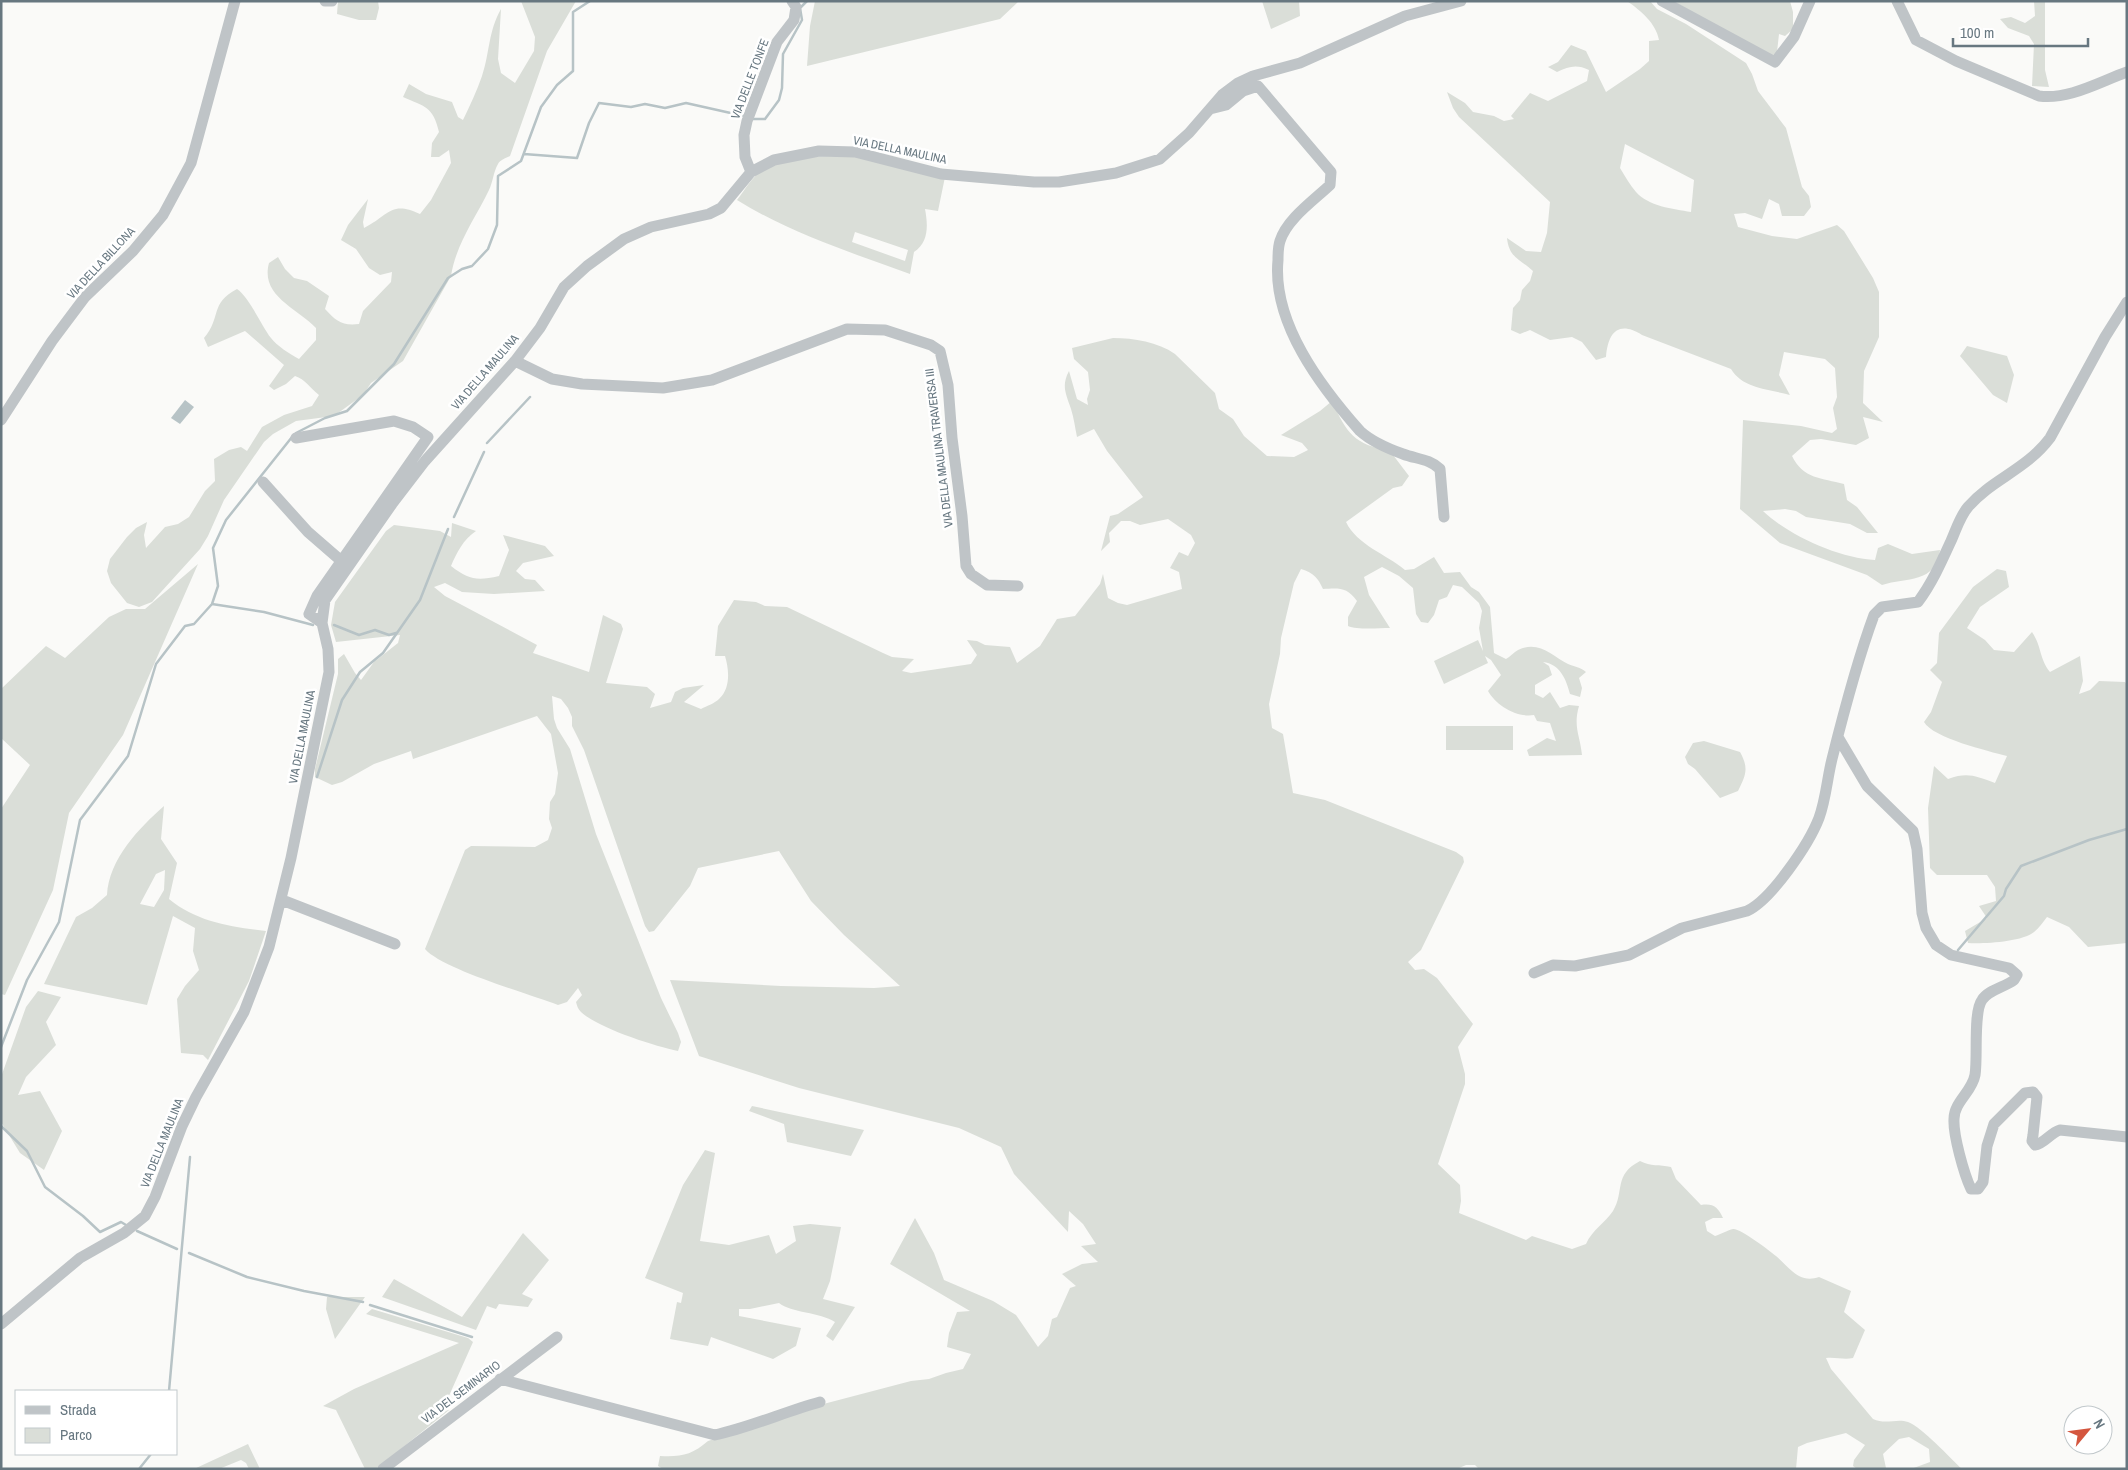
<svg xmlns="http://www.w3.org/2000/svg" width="2128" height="1470" viewBox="0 0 2128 1470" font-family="'Archivo Narrow',sans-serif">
<rect width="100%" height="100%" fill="#fafaf8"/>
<path fill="#daded8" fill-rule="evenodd" d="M338,1h40l1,7 -3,12h-17l-22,-6z
M521,1h55l-29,50 -37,105c-4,2 -10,4 -12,8 -5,9 -5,18 -9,26 -14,29 -33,54 -38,86l-48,85 -32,22 -8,12 -29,21 -38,5 -23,13 -9,8 -40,58 -16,36 -8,13 -48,53 -13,5 -12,-4 -16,-20 -4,-12 3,-12 17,-22 9,-9 11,-6 -3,13 2,13 19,-21 13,-3 11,-7 16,-26 10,-10 -1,-22 15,-9 12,-3 6,4 15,-24 22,-12 28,-9 7,-11c-9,-7 -14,-16 -24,-19l-9,8 -12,6 -5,-4 15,-21 -39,-34 -37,16 -4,-9c18,-21 5,-34 33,-49 12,8 24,36 34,49 6,8 19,16 28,21l17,-19v-12c-19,-20 -56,-32 -47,-65l9,-6 7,12 9,9 13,3 22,15 -4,13c11,12 17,17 34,15l4,-13 28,-29 1,-10 -12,3 -11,-7 -13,-19 -15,-9 7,-15 20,-26 -5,23 1,6c25,-13 27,-28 56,-14l11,-14 20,-37 -2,-13 -10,7h-8l1,-14 7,-11c-6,-26 -14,-25 -36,-35l6,-13 17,10 26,8 6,15 5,3c7,-15 14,-29 19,-44 8,-24 6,-44 19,-67l-3,50 3,14 14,10 19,-32 1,-14z
M815,1h204l-19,18 -193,47 3,-40z
M1262,1h37l1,15 -29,13z
M1627,1h23l7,8 29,15 60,39 6,11 6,17 28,37 16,59 7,9 2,11 -7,9h-22l-3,-12 -10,-5 -7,20 -17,-6 -11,1 4,13 34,9 25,3 40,-14 7,6 29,47 6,14v45l-15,34 -1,32 20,19 -20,-5 6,21 -13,7 -35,-6 -11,1 -18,16c11,23 30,22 52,28l3,16 10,7 21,26h-11l-17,-9 -44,-7 -10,-6 -11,-2 -22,2c26,25 76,47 112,49l3,-12 10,-4 24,10 28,-4c-4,34 -34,27 -58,35l-15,-10 -87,-32 -40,-34 3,-89 58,6 31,7 5,-4 -4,-21 4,-11 -2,-29 -10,-9 -41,-7 -5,23 11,20c-21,-6 -47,-6 -59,-26l-89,-34c-24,-15 -34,-2 -36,22l-10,3 -14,-18 -10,-5 -22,3 -20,-10 -10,4 -9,-4 2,-22 7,-8 2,-10 8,-9 3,-10c-13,-12 -24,-13 -26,-33l19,13 15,1 6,-19 3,-31 -91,-85 -6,-9 -6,-16 18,11 8,9 21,4 10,5 10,-2 -3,-3 19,-23 18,8 39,-20 2,-11c-12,-6 -20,-4 -32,2l-9,-5 10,-5 13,-17 15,6 20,41 34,-23 9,-8v-20l10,-1c-3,-17 -18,-29 -32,-39zM1625,144l69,36 -3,32c-18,-3 -43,-6 -55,-20 -6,-7 -11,-16 -16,-24z
M1673,1h117l3,11v17l-8,7 -6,-2 -2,18 -6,5z
M2034,1h11v69l4,17 -17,-1 2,-42 -5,-8 -21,-8 -8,-9 11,-2 14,6 10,-7z
M839,155l22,2 84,20 -7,34 -13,-2c3,16 4,33 -11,43l-4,22c-58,-21 -120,-41 -173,-74 10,-13 19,-30 35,-36 18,-8 47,-7 67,-9zM855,232l53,18 -3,11 -53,-19z
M1113,338c21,0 45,4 62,16l40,39 4,16 14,10 11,17 23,20 27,1 14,-7 -6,-7 -21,-8 39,-24 12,-10c15,33 22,43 58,50l19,25 -7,10 -9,2 -47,34c11,23 40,32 59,48l9,-1 20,-12 10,16 16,-1 11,15 8,5 11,15 4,46 12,6c4,-2 8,-7 12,-9 21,-10 34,6 50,14 7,3 12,3 18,8l-7,6 3,10 -2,9 -10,-3c-4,-15 -10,-30 -27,-32l6,4 3,9 -17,10v9l8,4 7,-6 10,16 9,-3 10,1c-6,21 1,29 3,49l-53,1 -2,-6 20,-12 9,3 -6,-18 -13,-2 -3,-6c-18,3 -38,-10 -46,-24l13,-16 -10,-15 -6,-4 3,7 -44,21 -10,-23 44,-21 5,11 -4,-23 3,-17 -3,-8 -17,-16 -9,-2 -6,12 -8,3 -5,15 -6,8 -7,-1 -5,-8 -3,-26 -14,-12 -17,-9 -18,10 5,18 21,33c-11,0 -33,2 -42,-2v-9l9,-16c-10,-14 -18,-13 -34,-12 -5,-11 -9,-16 -22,-20l-7,14 -13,55 -1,16 -11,50 3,24 11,6 10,59 32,7 131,52 7,5 1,5 -43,88 -13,12 7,8 9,-1 13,9 36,46 -15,23 7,27v10l-27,80 22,21 1,16 -2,12 67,27 6,-4 40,13 14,-5c6,-14 19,-21 27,-33 12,-20 0,-36 27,-50 11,6 19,3 31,6l5,12 25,26c12,-2 17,2 22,13h-10l-8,4 2,9 8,5c6,-2 13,-6 18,-7 7,-1 37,22 43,27 14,12 23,28 43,21l32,14 -7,21 21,18 -12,28c-9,2 -17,-1 -27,0l5,11 42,50c13,6 24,-1 35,3 14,5 42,36 54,47h-51l19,-7 -1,-13 -20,-12 -10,2 -16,15 3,14 -29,1 -4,-3 1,-6 11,-15 -19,-12 -39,10 -9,4 -2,22h-317l-4,-4h-9l-9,4h-794l-5,-3 2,-10c21,1 32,-1 48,-15l104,-34 99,-26 18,-2 17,-6 17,-4 8,-15 -24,-7 2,-14 8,-21 13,-1 -80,-47 25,-46 19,35 10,27 49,21 23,14 22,32 10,-11 4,-17 5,-2 13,-29 6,-2 -14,-12 20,-10 16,-2 -17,-16 15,-2 -13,-20 -14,-13 -1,21 -54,-58 -13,-27 -42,-19 -160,-40 -100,-32 -29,-76 111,6 93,2 26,-2 -56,-51 -33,-34 -32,-50 -81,17 -8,18 -36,45 -5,1 -4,-6 -61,-176 -12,-24v-9l-4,-9 -7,-9 -9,-3 2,23 3,9 13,21 26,85 65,164 17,35 3,9 -3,9c-24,-5 -80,-23 -97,-39 -3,-3 -4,-6 -5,-10l6,-7 -4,-7 -11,14 -9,3c-29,-11 -116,-36 -133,-56l40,-99 6,-4 64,1 13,-7 4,-12 -3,-9 1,-17 5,-8 3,-21 -7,-39 -14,-18 -124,43 -2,-8 -37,13 -32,18 -10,3 -17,-8v-8l23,-95v-15l6,-5 11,19 6,7 13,-18 24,-19 2,-8 -64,7 -5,-17 4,-23 51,-71 8,-6 46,6 11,6 1,-14 24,8c-13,9 -19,21 -25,35 18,14 26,15 48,10l10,-26 -6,-15 42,11 9,10 -31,7 -7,8 9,8 10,1 10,11 -51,3 -32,-2 -17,-9 -11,4 11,9 92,49 -4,8 56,19 14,-57 18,9 2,5 -17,54 41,4 8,7 -5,14 21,-6 4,-10 8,-4 21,-3 -20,17 17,7c6,-3 14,-6 18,-10 12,-11 10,-30 6,-43h-10l3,-30 16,-26 22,2 9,4 22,1 96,46 9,4 22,2 -12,12 9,2 60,-9 6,-9 -10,-15 10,1 8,4 25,2 7,16 23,-17 17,-27 18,-3 25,-32 3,-10 5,24 10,5 9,2 55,-16 -3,-17 -9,-4 9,-16 9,4 7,-13 -4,-8 -23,-16 -28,6 -10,-4h-9l-12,12 1,9 -9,9 9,-35 8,-2 25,-17 -36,-46 -13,-22 -17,8c-2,-9 -3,-19 -6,-28 -5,-15 -10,-23 -2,-38l8,28 11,6 -1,-6 3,-9 -2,-18 -14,-13 -2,-11z
M1967,346l40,10 7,19 -7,28 -14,-8 -33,-39z
M198,564l-75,171 -54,78 -16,77 -48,105 -4,-1v-185l29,-44 -29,-27v-49l45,-43 19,12 44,-41 17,-8h19z
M1997,569l9,2 3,16 -29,20 -13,21 18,12 9,10 20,2 18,-20c10,15 7,26 18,40l30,-16 3,25 -4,13 11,-4 9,-9 26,1 2,3v258l-39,4 -19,-20 -22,-10c-4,5 -8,11 -13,15 -12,10 -51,12 -66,11l-3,-12 22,-13 -8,-12 17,-5 -1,-14 -8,-12h-50l-7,-7 -2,-60 6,-42 14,13c20,-7 27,-3 47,4l12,-27c-19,-5 -74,-18 -83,-34l7,-10 11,-30 -12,-12 7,-7 2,-30 34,-46z
M1446,726h67v24h-67z
M1704,741l36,11c9,16 6,23 -2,39l-18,7 -25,-29 -7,-5 -3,-7 8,-14z
M164,806l-3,33 16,24 -8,36c28,23 62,28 97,32l-17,50 -41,79 -5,-5 -22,-2 -4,-54 8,-13 14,-16 -6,-19 2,-23 -22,-12 -26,89 -103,-21 32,-67 16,-9 15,-13c2,-36 32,-67 57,-89zM165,870l-1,20 -10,17 -14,-3 16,-30z
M38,991l23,6 -15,25 10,23 -30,32 -8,18 22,-4 22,40 -18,39 -24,-17 -19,-31v-45l25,-70z
M752,1106l112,24 -13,26 -64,-14 -3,-18 -35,-13z
M705,1150l10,3 -15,88 29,4 40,-10 7,19 20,-13 -3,-15 17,-2 31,3 -11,54 -7,18 32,8 -22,34 -7,-5 9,-14c-15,-10 -44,-9 -56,-19l-29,6h-11v7l62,12 -5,18 -23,13 -62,-22 -3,9 -38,-7 7,-37 4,1 2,-10 -38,-15 38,-93z
M523,1233l26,27 -27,34 11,5 -5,8 -29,-3 -3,5 -9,-3 -11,24 -94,-33 12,-18 68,38z
M327,1297h38l-30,42 -9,-30z
M372,1309l96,29 5,4 -29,65 5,3 -73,59h-11l-29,-59 -13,-4 31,-17 105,-46 -93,-29z
M248,1444l12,25h-11l-3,-6 -5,-3 -22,9h-25z"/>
<path fill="#b7c3c6" d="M185,400l9,7 -14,17 -9,-6z"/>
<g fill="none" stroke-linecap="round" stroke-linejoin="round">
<path stroke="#b7c3c6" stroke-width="2.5" d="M752,119h13l14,-19 3,-12 1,-34 19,-34 -2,-12 7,-7
M524,154l53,4 12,-35 10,-20 32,4 14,-3 20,4 21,-5 58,13
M296,433l29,-15 22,-7 47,-47 54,-86 14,-9 10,-3 16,-17 9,-24 1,-49 23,-15 20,-54 16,-22 16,-14v-59l17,-11
M487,443l43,-46
M454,517l30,-65
M212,604l52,8 49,13
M334,625l25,10 16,-5 14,5 7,-2
M317,777l25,-77 18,-28 23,-19 37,-53 28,-71
M1958,950l46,-54 2,-7 15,-23 68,-26 38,-11
M1,1047l26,-67 32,-58 21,-102 48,-64 28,-92 29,-38 9,-2 18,-20 6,-18 -5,-38 13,-28 66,-83
M1,1126l26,25 18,36 38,29 17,16 21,-10 5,3
M137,1231l40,18
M189,1253l58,24 57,14 59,11
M370,1305l102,32
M169,1391l21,-234
M139,1469l12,-15"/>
<path stroke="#bfc4c7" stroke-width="11" d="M325,1h7
M1662,1l113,61 19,-25 16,-36
M1897,1l19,39 40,21 83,35c30,4 60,-14 88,-24
M1210,109l16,-4 17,-14 15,-5 73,86 -1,13c-17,16 -43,34 -50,56 -2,6 -2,13 -2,19 -6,63 43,127 82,171 11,10 29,18 43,23 13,5 27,5 37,15l4,48
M751,172l-6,-15 -1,-22 3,-14 30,-79 17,-22 2,-13 -4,-6
M515,361l37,18 30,5 81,4 49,-8 135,-51 38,1 46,15 9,6 8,34 4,53 10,78 4,50 5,8 16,11 31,1
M1,420l51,-79 33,-44 48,-46 30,-36 28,-52 44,-162
M296,438l98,-17 19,6 15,10 -111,159 -8,18 13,9
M263,482l45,50 38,33
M1838,737l29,49 46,45 4,18 5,64 4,15 10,17 15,10 58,13 8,7 -3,5c-9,7 -26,10 -32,20 -9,12 -4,57 -7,75 -3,17 -21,27 -21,44 -1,16 10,55 17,70h7l5,-7 4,-36 7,-22 31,-31 8,-1 4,5 -4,38 -1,6 3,4c9,-1 15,-12 25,-15l67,7
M282,900l113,44
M1534,973l19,-8 22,1 54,-11 53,-27 65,-17c24,-11 62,-67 72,-93 7,-19 8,-39 13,-59 12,-48 25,-98 42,-144l8,-8 36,-5c14,-19 23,-39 33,-61 5,-11 9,-25 17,-34 24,-28 58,-37 82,-69l55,-101 22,-35
M1,1324l79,-66 44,-25 21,-17 10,-19 27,-71 14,-29 48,-85 25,-65 22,-89 38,-186 -1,-23 -6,-26 3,-23 67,-96 33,-43 90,-100 25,-33 24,-41 23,-21 37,-27 27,-12 58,-13 12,-6 30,-36 23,-12 45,-9 36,1 86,22 93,8h25l57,-9 44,-14 29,-26 33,-38 16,-12 15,-7 47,-13 105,-47 56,-15
M500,1379l215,56c36,-8 69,-23 105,-33
M383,1469l174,-132"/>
</g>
<g text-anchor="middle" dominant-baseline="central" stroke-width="5" stroke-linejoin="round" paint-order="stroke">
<g font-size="12" fill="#677780" stroke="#fff">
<text transform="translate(750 79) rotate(-69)">VIA DELLE TONFE</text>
<text transform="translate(900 150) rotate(12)">VIA DELLA MAULINA</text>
<text transform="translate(101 263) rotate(-47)">VIA DELLA BILLONA</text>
<text transform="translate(485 372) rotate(-49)">VIA DELLA MAULINA</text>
<text transform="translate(939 448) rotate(-97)">VIA DELLA MAULINA TRAVERSA III</text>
<text transform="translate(302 737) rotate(-79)">VIA DELLA MAULINA</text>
<text transform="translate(162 1143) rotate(-68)">VIA DELLA MAULINA</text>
<text transform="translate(461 1392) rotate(-37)">VIA DEL SEMINARIO</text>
</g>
</g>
<rect width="2128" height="1470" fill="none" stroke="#677780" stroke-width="5"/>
<rect x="15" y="1390" width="162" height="65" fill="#ffffff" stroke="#c2c9cc"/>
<rect x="25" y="1406" width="25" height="8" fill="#bfc4c7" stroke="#c2c9cc"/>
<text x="60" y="1415" font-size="15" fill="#677780">Strada</text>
<rect x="25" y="1428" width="25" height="15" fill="#daded8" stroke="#c2c9cc"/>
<text x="60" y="1440" font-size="15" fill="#677780">Parco</text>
<g transform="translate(2088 1430) rotate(61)"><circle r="24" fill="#ffffff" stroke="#c2c9cc"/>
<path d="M0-4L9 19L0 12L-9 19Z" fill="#d4563e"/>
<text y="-8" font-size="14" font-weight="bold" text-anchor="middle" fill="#677780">N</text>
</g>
<path d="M1953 38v8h135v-8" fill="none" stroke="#677780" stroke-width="2.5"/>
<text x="1960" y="38" font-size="15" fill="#677780" stroke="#ffffff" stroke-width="4" paint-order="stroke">100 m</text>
</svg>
